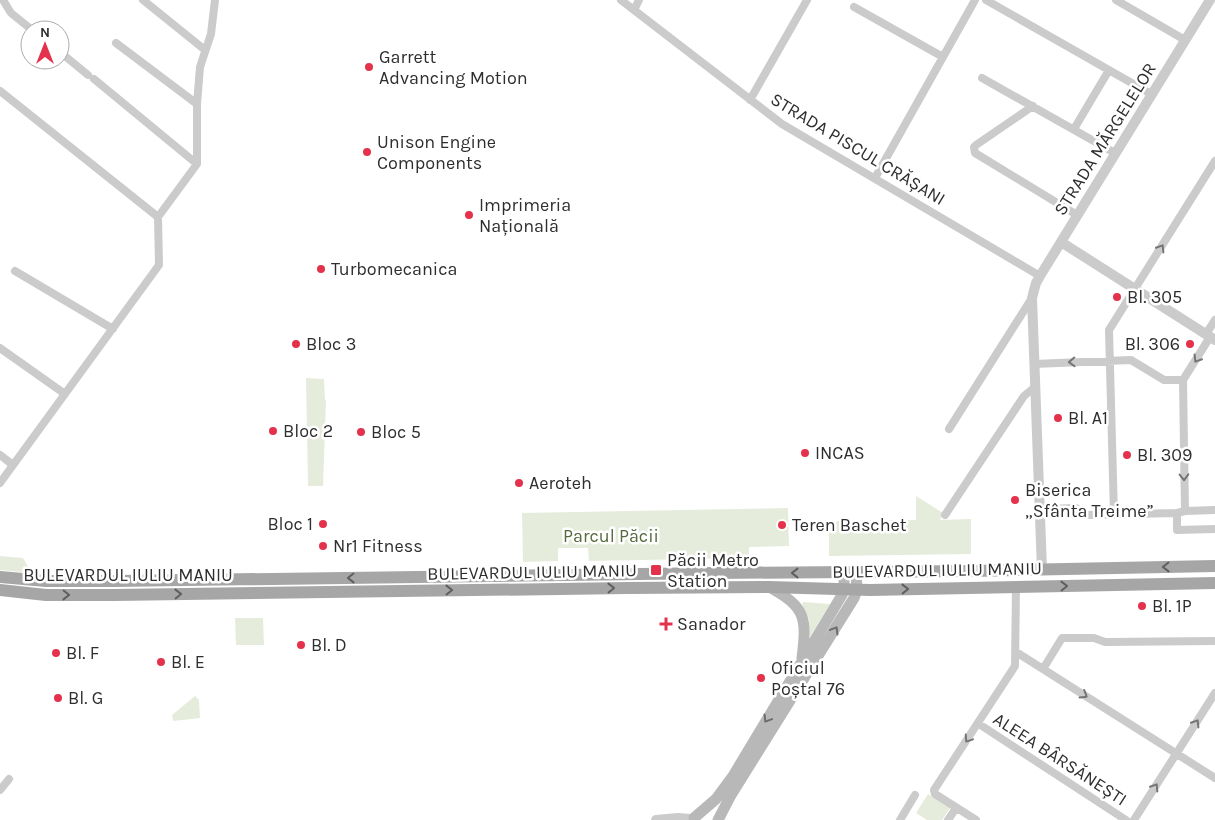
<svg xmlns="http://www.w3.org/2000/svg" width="1215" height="820" viewBox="0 0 1215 820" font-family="Karla,sans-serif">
<rect width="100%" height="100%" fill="#fff"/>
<path fill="#e6ecdc" d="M306,378l18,1 1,21 1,1 -3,85h-15z
M916,496l27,17 -3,7 31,-1v35l-142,2v-24l8,-11 79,-1z
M788,508l1,38 -40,1v11l-160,3 -1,-13h-30v13l-35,1 -1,-49z
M0,556l23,2 9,15 -32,-3z
M803,602l27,2 -20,33 -1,-17 -7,-15z
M235,618h28l1,27h-28z
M195,696l4,4 1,18 -27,3 -1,-6z
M928,794l22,14 -8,12h-15l-11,-7z"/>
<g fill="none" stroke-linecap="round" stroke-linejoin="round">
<path stroke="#cbcbcb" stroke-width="8" d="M3,0l8,13 21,17
M143,0l62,50
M621,0l161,124 258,152
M986,0l165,94
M1116,0l69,40
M854,7l89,50
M634,10l5,-10
M116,43l81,61
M60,52l28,23
M982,78l133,75
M94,79l103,85
M0,91l158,126
M750,100l57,-100
M1033,106l-57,39 -2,2 1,6 102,62
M1074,129l35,-59
M875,178l100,-178
M15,271l98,58
M1206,334l9,-14
M0,348l65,46
M1034,364l97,-4 33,20h19
M949,429l83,-131
M0,455l13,10
M0,483l159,-218 -1,-48 39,-53v-60l3,-37 11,-33 4,-34
M1040,509l36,-1 9,7 92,-2 8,-2 30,-1
M1185,511l-2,-131 27,-43
M1177,513v17l38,-1
M945,515l79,-119 11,-9
M1114,515l-5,-185 106,-169
M1016,652l199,126
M1043,669l19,-31h32l11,4 110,-1
M979,724l147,96
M0,790l9,-11
M900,820l15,-25
M948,820l8,-12
M976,820l-41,-26 -1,-4 81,-124 1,-79
M1134,820l81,-127"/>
<path stroke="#cbcbcb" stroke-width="10" d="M1061,242l154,98
M1042,570l-10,-272 4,-15 4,-7 170,-276
M656,820l22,-2 12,1"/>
<path stroke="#b8b8b8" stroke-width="11" d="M769,587c37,20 38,31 33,71
M694,818l22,-19 17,-23 109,-181 2,-5v-18
M718,820l13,-25 123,-197 3,-8 -1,-18"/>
<path stroke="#a6a6a6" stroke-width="12" d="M0,577l46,4h68l601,-8 256,-2 244,-5
M0,590l46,5h68l514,-7 141,-1 101,3 345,-7"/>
</g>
<defs><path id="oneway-chevron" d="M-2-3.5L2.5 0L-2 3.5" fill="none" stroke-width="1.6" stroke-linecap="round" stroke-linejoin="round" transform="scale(1.25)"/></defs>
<g stroke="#757575">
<use href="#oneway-chevron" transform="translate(1161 248) rotate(-58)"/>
<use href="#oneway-chevron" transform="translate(1197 359) rotate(122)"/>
<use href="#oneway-chevron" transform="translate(1072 362) rotate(178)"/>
<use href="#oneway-chevron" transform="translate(1184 477) rotate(89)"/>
<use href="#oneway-chevron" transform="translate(1084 695) rotate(32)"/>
<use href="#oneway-chevron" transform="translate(1196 723) rotate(-58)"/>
<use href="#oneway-chevron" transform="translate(968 739) rotate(124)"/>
<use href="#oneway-chevron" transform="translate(1155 787) rotate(-57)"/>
</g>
<g stroke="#5e5e5e">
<use href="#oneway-chevron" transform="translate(1166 567) rotate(179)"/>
<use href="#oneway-chevron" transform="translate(795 573) rotate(180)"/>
<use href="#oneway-chevron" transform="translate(351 578) rotate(179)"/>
<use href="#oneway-chevron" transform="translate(1064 586) rotate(-1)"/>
<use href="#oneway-chevron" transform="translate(611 588) rotate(-1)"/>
<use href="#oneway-chevron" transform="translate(905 589) rotate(-1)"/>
<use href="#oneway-chevron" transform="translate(449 590) rotate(-1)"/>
<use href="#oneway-chevron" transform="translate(178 594) rotate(-1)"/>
<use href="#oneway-chevron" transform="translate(66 595) rotate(1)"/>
</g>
<g stroke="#6c6c6c">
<use href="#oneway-chevron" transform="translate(835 630) rotate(-59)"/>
<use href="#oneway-chevron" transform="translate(767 719) rotate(121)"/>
</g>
<g fill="#e4324c" stroke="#fff" stroke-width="2">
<circle cx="369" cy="67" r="5"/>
<circle cx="367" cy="152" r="5"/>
<circle cx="469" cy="215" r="5"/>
<circle cx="321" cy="269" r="5"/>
<circle cx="1117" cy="297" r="5"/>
<circle cx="296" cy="344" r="5"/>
<circle cx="1190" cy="344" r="5"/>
<circle cx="1058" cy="418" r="5"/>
<circle cx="273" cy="431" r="5"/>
<circle cx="361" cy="432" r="5"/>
<circle cx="805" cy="453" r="5"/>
<circle cx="1127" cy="455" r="5"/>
<circle cx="519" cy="483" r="5"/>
<circle cx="1015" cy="500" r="5"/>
<circle cx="323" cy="524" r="5"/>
<circle cx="782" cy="525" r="5"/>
<circle cx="323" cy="546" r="5"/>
<rect x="650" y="564" width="12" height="12" rx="2.5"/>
<circle cx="1142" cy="606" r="5"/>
<path d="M663.5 616.5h5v5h5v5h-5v5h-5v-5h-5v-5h5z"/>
<circle cx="301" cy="645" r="5"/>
<circle cx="56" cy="653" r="5"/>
<circle cx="161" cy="662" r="5"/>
<circle cx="761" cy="678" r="5"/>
<circle cx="58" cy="698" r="5"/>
</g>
<g text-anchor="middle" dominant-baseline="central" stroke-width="5" stroke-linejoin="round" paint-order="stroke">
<g font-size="18" fill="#2e2e2e" stroke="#fff" text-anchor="start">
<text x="379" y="57">Garrett<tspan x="379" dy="21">Advancing Motion</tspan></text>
<text x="377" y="142">Unison Engine<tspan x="377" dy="21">Components</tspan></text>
<text x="479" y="205">Imprimeria<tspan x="479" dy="21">Națională</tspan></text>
<text x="331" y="269">Turbomecanica</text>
<text x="1127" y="297">Bl. 305</text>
<text x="306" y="344">Bloc 3</text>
<text x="1180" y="344" text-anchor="end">Bl. 306</text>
<text x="1068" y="418">Bl. A1</text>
<text x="283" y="431">Bloc 2</text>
<text x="371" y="432">Bloc 5</text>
<text x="815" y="453">INCAS</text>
<text x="1137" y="455">Bl. 309</text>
<text x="529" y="483">Aeroteh</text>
<text x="1025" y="490">Biserica<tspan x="1025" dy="21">„Sfânta Treime”</tspan></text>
<text x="313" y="524" text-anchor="end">Bloc 1</text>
<text x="792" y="525">Teren Baschet</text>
<text x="333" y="546">Nr1 Fitness</text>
<text x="667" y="560">Păcii Metro<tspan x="667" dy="21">Station</tspan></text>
<text x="1152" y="606">Bl. 1P</text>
<text x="677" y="624">Sanador</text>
<text x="311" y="645">Bl. D</text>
<text x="66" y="653">Bl. F</text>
<text x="171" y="662">Bl. E</text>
<text x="771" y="668">Oficiul<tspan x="771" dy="21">Poștal 76</tspan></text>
<text x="68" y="698">Bl. G</text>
</g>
<g font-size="18" fill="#2e2e2e" stroke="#fff">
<text transform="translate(1105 139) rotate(-58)">STRADA MĂRGELELOR</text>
<text transform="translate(858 149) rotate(31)">STRADA PISCUL CRĂȘANI</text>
<text transform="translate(937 570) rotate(-1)">BULEVARDUL IULIU MANIU</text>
<text transform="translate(532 572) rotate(-1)">BULEVARDUL IULIU MANIU</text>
<text x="128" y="575">BULEVARDUL IULIU MANIU</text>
<text transform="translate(1060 759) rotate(33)">ALEEA BÂRSĂNEȘTI</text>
</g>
<g font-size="18" fill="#556a3c" stroke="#fff">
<text x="611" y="536">Parcul Păcii</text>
</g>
</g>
<g transform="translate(45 45)"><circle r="24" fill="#ffffff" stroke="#ababab"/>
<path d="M0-4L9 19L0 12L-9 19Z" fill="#e4324c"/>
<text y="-8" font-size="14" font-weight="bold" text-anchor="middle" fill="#2e2e2e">N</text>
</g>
</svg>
